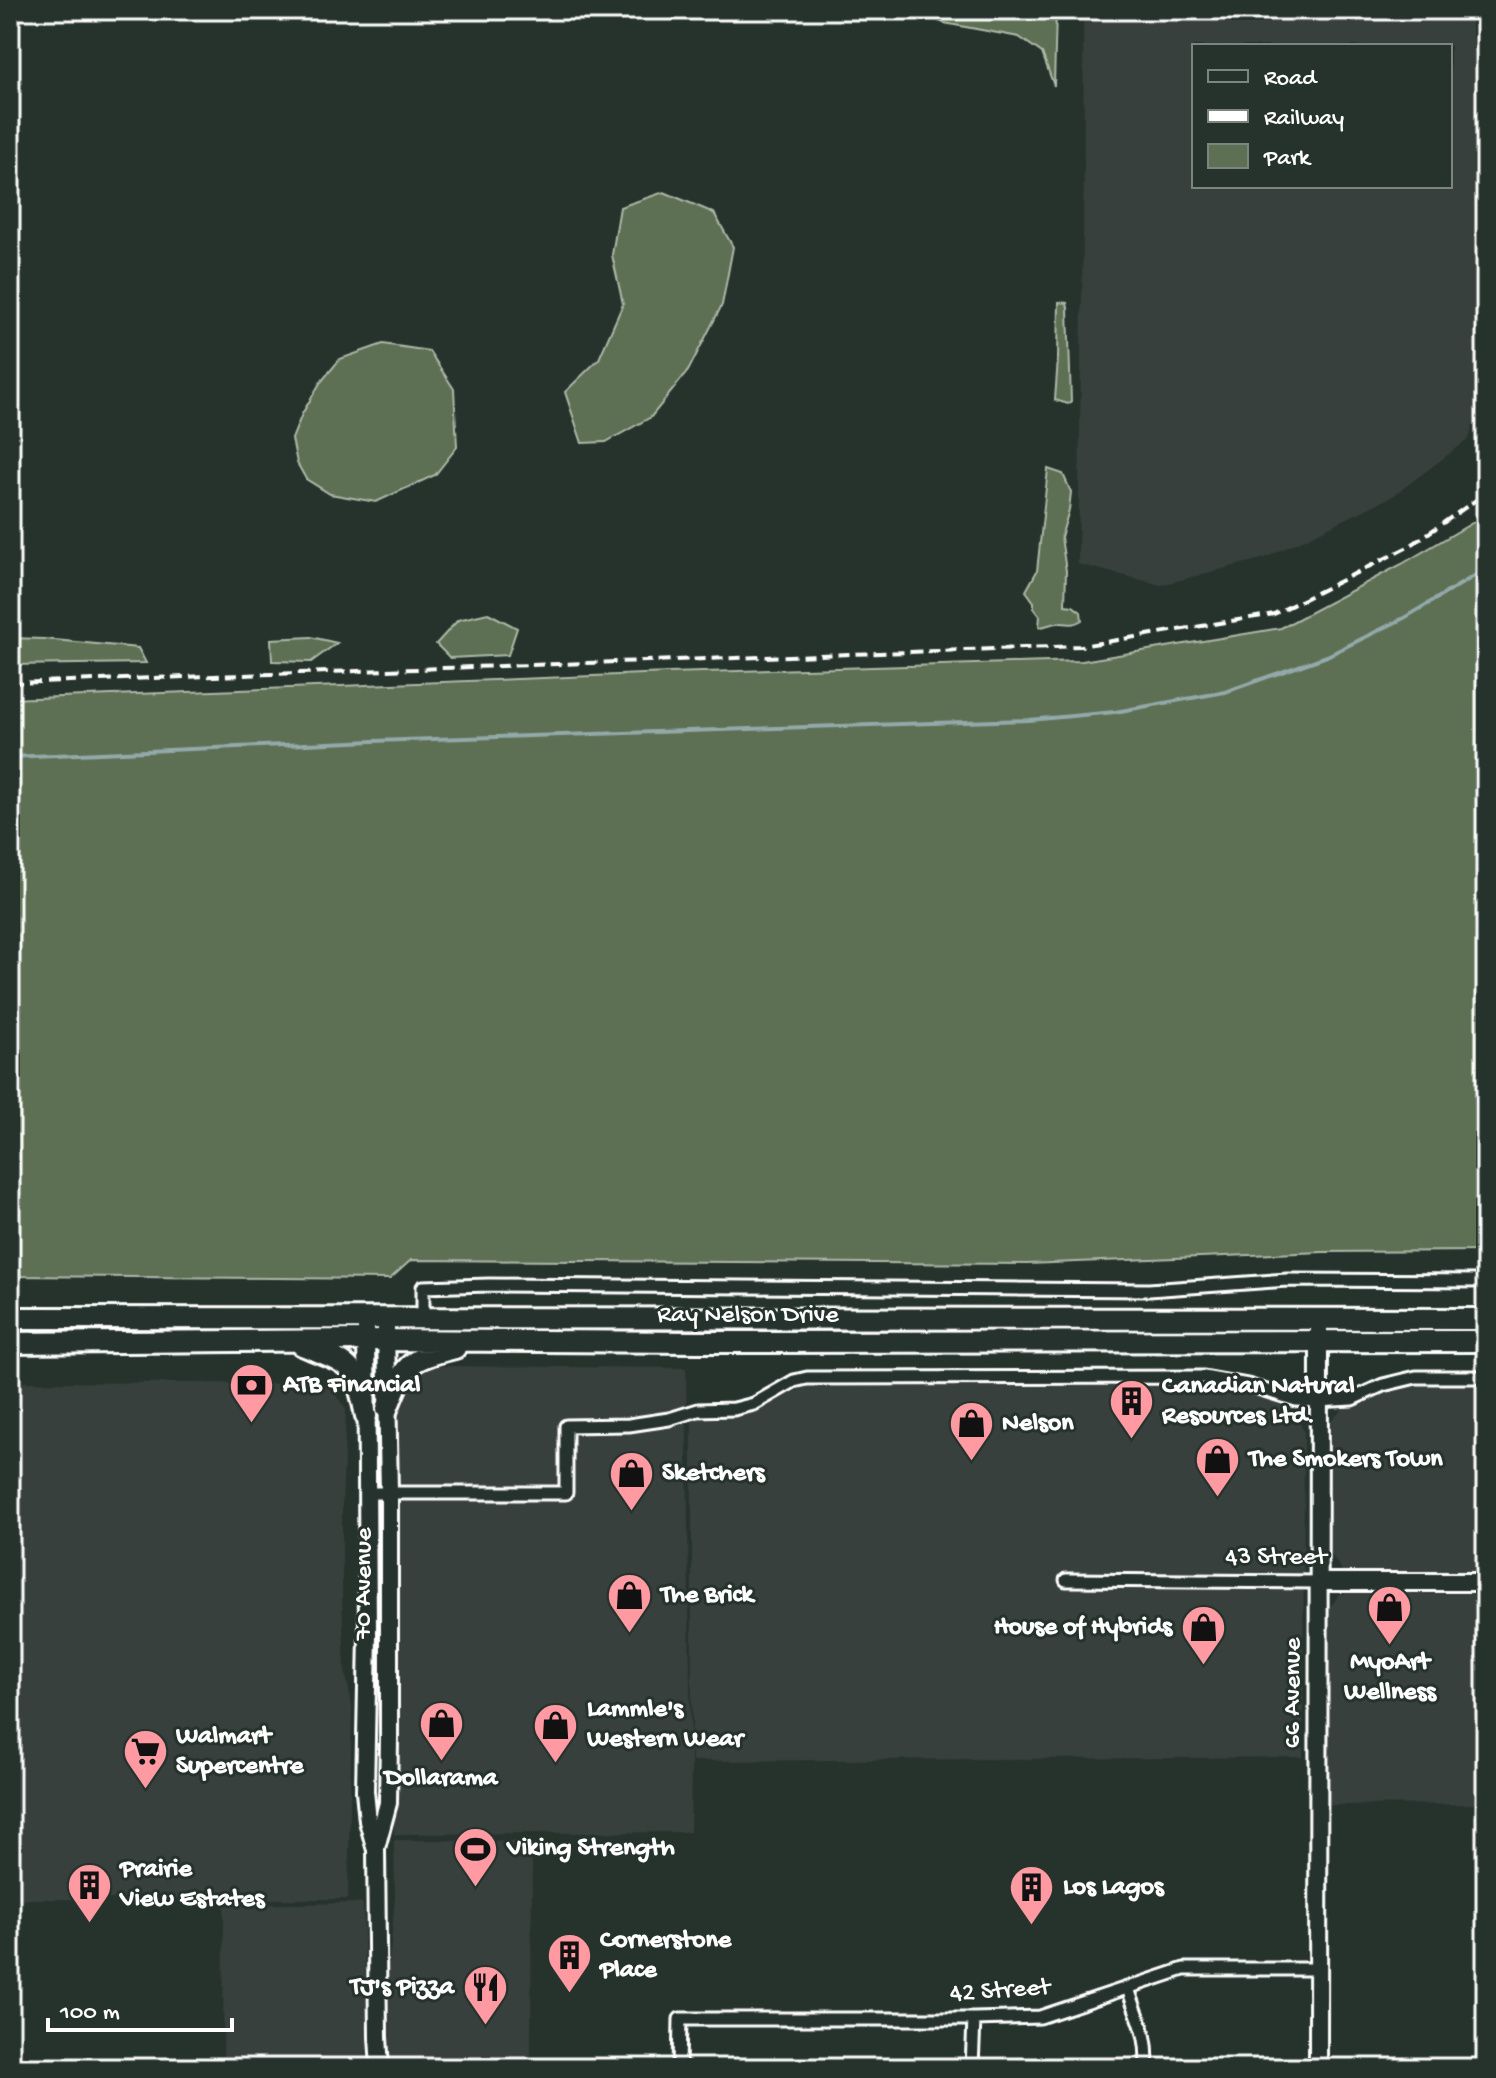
<svg xmlns="http://www.w3.org/2000/svg" width="1496" height="2078" viewBox="0 0 1496 2078" font-family="'Gochi Hand',sans-serif">
<rect width="100%" height="100%" fill="#26332d"/>
<filter id="ink" filterUnits="userSpaceOnUse"><feTurbulence type="fractalNoise" baseFrequency=".0125" numOctaves="2"/><feDisplacementMap in="SourceGraphic" scale="16" xChannelSelector="R" yChannelSelector="G"/><feConvolveMatrix kernelMatrix="1 2 1 2 8 2 1 2 1" color-interpolation-filters="sRGB"/></filter>
<g filter="url(#ink)">
<path fill="#393f3c" fill-rule="evenodd" d="M1083,10h403v370l-17,59 -76,57 -128,62 -104,27 -83,-21 6,-398zM1450,46v140h-256v-140z
M428,1366l258,2 5,393 -1,71 -296,2 4,-435 10,-21z
M1411,1381h75v190h-144l-13,-20 2,-130 12,-12z
M10,1382l318,2 18,25 -4,96v96l3,69 7,37 -4,192h-338z
M1198,1385l47,4 45,11 14,32 -1,325 -611,4v-342h24l32,-5 56,-27z
M1340,1594h146v210l-159,1 3,-198z
M394,1840l138,1 -1,227h-141l-1,-101 6,-70z
M363,1903l5,165h-145l1,-163z"/>
<path fill="#5d7053" stroke="#aeb8a9" stroke-width="2" d="M911,10h145l-2,76 -12,-33 -23,-16 -75,-14z
M664,192l50,21 19,34 -11,58 -34,66 -37,46 -45,25 -24,1 -17,-51 34,-33 24,-55 -11,-49 8,-48z
M1059,302l8,1 1,5 3,94 -3,2 -13,-4 3,-42z
M383,344l46,7 25,38 3,58 -22,28 -59,27 -46,-8 -24,-15 -9,-16 -5,-24 10,-25 18,-31 20,-24z
M1048,469l15,5 8,18 -2,18 -8,27 5,34 -1,34 8,1 8,6 1,8c-12,7 -12,2 -24,3 -7,0 -12,4 -19,4l1,-11 -6,-8v-6l-8,-11 11,-20z
M1486,515v736l-163,1 -296,12 -616,-4 -21,19 -380,-3v-577l658,-26 414,-12 199,-33 121,-64z
M488,613l29,15 -9,27 -58,3 -14,-14 22,-24z
M311,637l26,6 -26,19 -39,-1 -1,-22z
M10,638l34,1 94,9 8,15 -136,2z"/>
<g fill="none" stroke-linecap="round" stroke-linejoin="round">
<path stroke="#93a9aa" stroke-width="4" d="M10,757l363,-16 656,-21 86,-8 110,-20 102,-36 77,-38 82,-49"/>
<defs>
<path id="street" d="M423,1318v-31l66,-2 660,5 138,-10 199,1
M367,1493h199v-67l63,-1 40,-6 29,-9 36,-1 20,-5 40,-23 13,-3 397,-1 44,8 48,15 21,1 35,-2 31,-14 33,-8h70
M1066,1580l252,2
M1128,1988c9,30 22,47 18,80
M679,2068l1,-49h294l66,-2 144,-48h133
M972,2068l2,-49"/>
<path id="secondary" d="M366,1317l2,317 -3,157 3,30 8,29 2,187 2,31
M1318,1582h168
M376,1848l12,-45 1,-64v-246l-3,-164
M1318,2068l1,-738"/>
<path id="highway" d="M10,1318l1476,1
M10,1343l356,-3 332,2 788,-1
M302,1345c50,20 53,17 64,71
M387,1409c18,-46 20,-49 68,-61"/>
</defs>
<use href="#street" stroke="#fff" stroke-width="17"/>
<use href="#secondary" stroke="#fff" stroke-width="22"/>
<use href="#highway" stroke="#fff" stroke-width="26"/>
<use href="#street" stroke="#26332d" stroke-width="11"/>
<use href="#secondary" stroke="#26332d" stroke-width="16"/>
<use href="#highway" stroke="#26332d" stroke-width="20"/>
<path stroke="#fff" stroke-width="4" stroke-dasharray="12 6" stroke-linecap="butt" d="M10,683l1071,-37 193,-32 136,-68 76,-53"/>
</g>
</g>
<defs>
<symbol id="bank-pin" viewBox="-11 -11 22 30"><path d="M0 17L-7.5 6A9.5 9.5 0 1 1 7.5 6Z" fill="#ff9aa2" stroke="#26332d"/><path d="M-6-4H6V4H-6ZM0-2.3a2.3 2.3 0 1 0 0 4.6a2.3 2.3 0 1 0 0-4.6Z" fill="#111"/></symbol>
<symbol id="building-pin" viewBox="-11 -11 22 30"><path d="M0 17L-7.5 6A9.5 9.5 0 1 1 7.5 6Z" fill="#ff9aa2" stroke="#26332d"/><path d="M-4-6H4V6H1V3H-1V6H-4ZM-2.5-4.3h1.7v1.8h-1.7ZM.8-4.3h1.7v1.8H.8ZM-2.5-1h1.7V.8h-1.7ZM.8-1h1.7V.8H.8Z" fill="#111"/></symbol>
<symbol id="shop-pin" viewBox="-11 -11 22 30"><path d="M0 17L-7.5 6A9.5 9.5 0 1 1 7.5 6Z" fill="#ff9aa2" stroke="#26332d"/><path d="M-5-2.5h2.3a2.7 3.5 0 0 1 5.4 0H5L5.5 6h-11ZM-1.5-2.5h3a1.5 2.3 0 0 0-3 0Z" fill="#111"/></symbol>
<symbol id="supermarket-pin" viewBox="-11 -11 22 30"><path d="M0 17L-7.5 6A9.5 9.5 0 1 1 7.5 6Z" fill="#ff9aa2" stroke="#26332d"/><path d="M-6-5.5h2.5l.6 2H6L4.5 2H-2.5L-4.4-4H-6ZM-1.5 3.2a1.3 1.3 0 1 0 .1 0ZM3 3.2a1.3 1.3 0 1 0 .1 0Z" fill="#111"/></symbol>
<symbol id="stadium-pin" viewBox="-11 -11 22 30"><path d="M0 17L-7.5 6A9.5 9.5 0 1 1 7.5 6Z" fill="#ff9aa2" stroke="#26332d"/><path d="M0-5a6.5 5 0 1 0 0 10a6.5 5 0 1 0 0-10ZM-3.5-1.8h7v3.6h-7Z" fill="#111"/></symbol>
<symbol id="restaurant-pin" viewBox="-11 -11 22 30"><path d="M0 17L-7.5 6A9.5 9.5 0 1 1 7.5 6Z" fill="#ff9aa2" stroke="#26332d"/><path d="M-5-6h1v4h1v-4h1v4h1v-4h1v5L-1.5 .5V6h-2V.5L-5-1ZM5-6V6H3V1.5H1.5Q1.5-4 5-6Z" fill="#111"/></symbol>
</defs>
<g fill-rule="evenodd">
<use href="#bank-pin" x="226" y="1360" width="51" height="69"/>
<use href="#building-pin" x="1106" y="1376" width="51" height="69"/>
<use href="#shop-pin" x="946" y="1398" width="51" height="69"/>
<use href="#shop-pin" x="1192" y="1434" width="51" height="69"/>
<use href="#shop-pin" x="606" y="1448" width="51" height="69"/>
<use href="#shop-pin" x="604" y="1570" width="51" height="69"/>
<use href="#shop-pin" x="1364" y="1582" width="51" height="69"/>
<use href="#shop-pin" x="1178" y="1602" width="51" height="69"/>
<use href="#shop-pin" x="416" y="1698" width="51" height="69"/>
<use href="#shop-pin" x="530" y="1700" width="51" height="69"/>
<use href="#supermarket-pin" x="120" y="1726" width="51" height="69"/>
<use href="#stadium-pin" x="450" y="1824" width="51" height="69"/>
<use href="#building-pin" x="64" y="1860" width="51" height="69"/>
<use href="#building-pin" x="1006" y="1862" width="51" height="69"/>
<use href="#building-pin" x="544" y="1930" width="51" height="69"/>
<use href="#restaurant-pin" x="460" y="1962" width="51" height="69"/>
</g>
<g text-anchor="middle" dominant-baseline="central" stroke-width="6" stroke-linejoin="round" paint-order="stroke">
<g font-size="26" fill="#fff" stroke="#26332d">
<text x="748" y="1316">Ray Nelson Drive</text>
<text x="1276" y="1558">43 Street</text>
<text transform="translate(365 1584) rotate(-90)">70 Avenue</text>
<text transform="translate(1294 1693) rotate(-90)">66 Avenue</text>
<text transform="translate(1000 1992) rotate(-4)">42 Street</text>
</g>
<g font-size="26" font-weight="bold" fill="#fff" stroke="#26332d" text-anchor="start">
<text x="283" y="1386">ATB Financial</text>
<text x="1162" y="1387">Canadian Natural<tspan x="1162" dy="30">Resources Ltd.</tspan></text>
<text x="1002" y="1424">Nelson</text>
<text x="1249" y="1460">The Smokers Town</text>
<text x="662" y="1474">Sketchers</text>
<text x="661" y="1596">The Brick</text>
<text x="1172" y="1628" text-anchor="end">House of Hybrids</text>
<text x="1390" y="1663" text-anchor="middle">MyoArt<tspan x="1390" dy="30">Wellness</tspan></text>
<text x="587" y="1710">Lammle's<tspan x="587" dy="30">Western Wear</tspan></text>
<text x="176" y="1737">Walmart<tspan x="176" dy="30">Supercentre</tspan></text>
<text x="441" y="1779" text-anchor="middle">Dollarama</text>
<text x="507" y="1849">Viking Strength</text>
<text x="120" y="1870">Prairie<tspan x="120" dy="30">View Estates</tspan></text>
<text x="1063" y="1888">Los Lagos</text>
<text x="600" y="1941">Cornerstone<tspan x="600" dy="30">Place</tspan></text>
<text x="454" y="1988" text-anchor="end">TJ's Pizza</text>
</g>
</g>
<rect width="1496" height="2078" fill="none" stroke="#26332d" stroke-width="40"/>
<rect x="20" y="20" width="1456" height="2038" fill="none" stroke="#fff" stroke-width="3" filter="url(#ink)"/>
<rect x="1192" y="44" width="260" height="144" fill="#26332d" stroke="#7d8581" stroke-width="2"/>
<rect x="1208" y="70" width="40" height="12" fill="#26332d" stroke="#7d8581" stroke-width="2"/>
<text x="1264" y="84" font-size="24" fill="#ffffff">Road</text>
<rect x="1208" y="110" width="40" height="12" fill="#ffffff" stroke="#7d8581" stroke-width="2"/>
<text x="1264" y="124" font-size="24" fill="#ffffff">Railway</text>
<rect x="1208" y="144" width="40" height="24" fill="#5d7053" stroke="#7d8581" stroke-width="2"/>
<text x="1264" y="164" font-size="24" fill="#ffffff">Park</text>
<path d="M48 2018v12h184v-12" fill="none" stroke="#ffffff" stroke-width="4"/>
<text x="60" y="2018" font-size="24" fill="#ffffff" stroke="#26332d" stroke-width="6" paint-order="stroke">100 m</text>
</svg>
